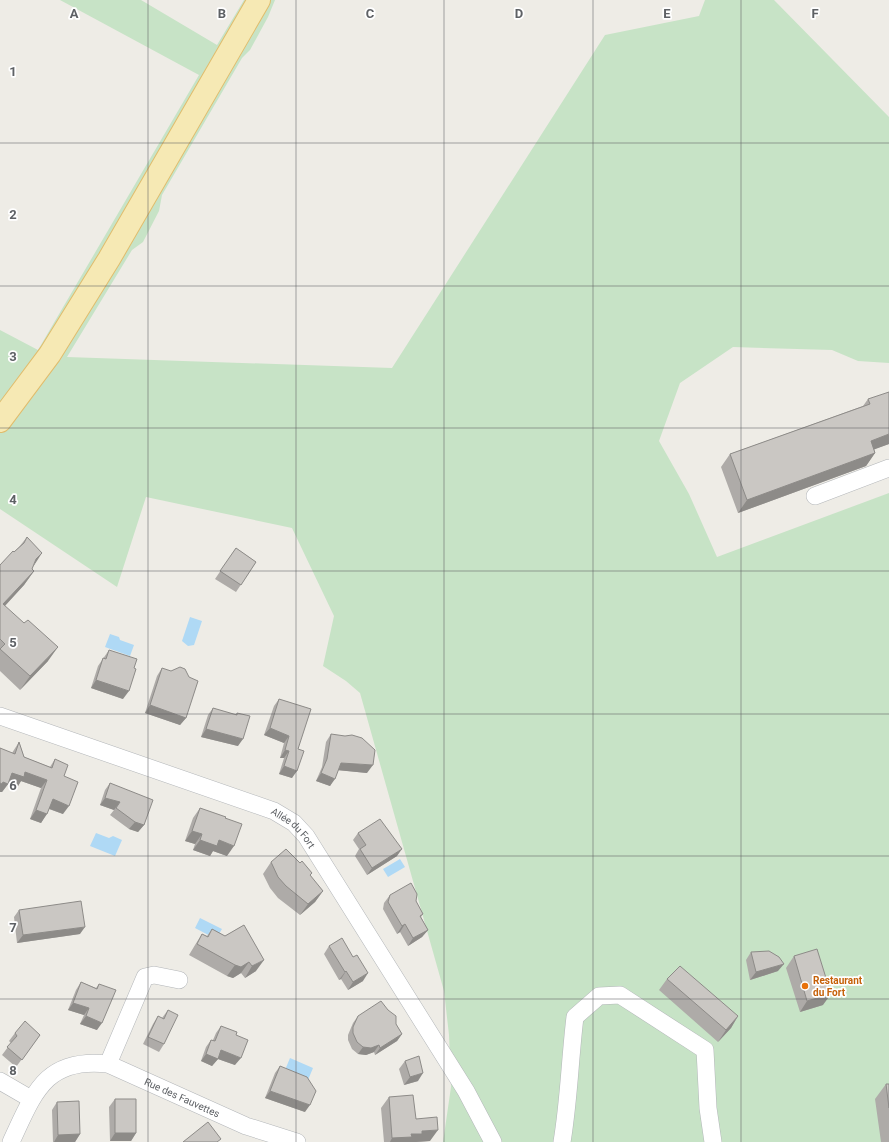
<svg xmlns="http://www.w3.org/2000/svg" width="889" height="1142" viewBox="0 0 889 1142" font-family="Roboto,sans-serif">
<rect width="100%" height="100%" fill="#eeece6"/>
<path fill="#c7e3c6" d="M60,0h81l76,45 27,-45h31l-7,17 -18,33 -8,8 -80,137 -3,16 -16,31 -11,8 -65,107 325,11 213,-333 94,-19 6,-16h69l115,117v246l-31,-2 -26,-11 -99,-3 -53,36 -21,58 30,53 28,63 172,-64v649h-446l8,-55 -2,-52 -5,-44 -84,-298 -14,-12 -23,-15 11,-50 -42,-88 -146,-31 -29,90 -117,-78v-179l38,20 161,-275z"/>
<path fill="#afd9f5" d="M190,617l12,4 -8,24 -6,1 -6,-5z
M110,634l9,3 1,3 14,5 -4,11 -25,-9z
M96,833l13,5 4,-2 9,4 -7,16 -25,-10z
M400,859l5,8 -17,10 -5,-8z
M200,918l22,11 -6,10 -21,-11z
M290,1058l23,10 -5,12 -23,-10z"/>
<g fill="none" stroke-linecap="round" stroke-linejoin="round">
<defs>
<g id="minor">
<path d="M815,496l74,-28"/>
<path id="s1" d="M0,716l274,95 20,12 12,13 160,255 27,51"/>
<path d="M108,1064l37,-87 9,-2 25,5"/>
<path d="M0,1081l31,18"/>
<path id="s2" d="M11,1142c23,-49 34,-85 97,-78l138,62 51,16"/>
<path d="M562,1142c7,-42 8,-84 13,-125l24,-21 21,-1 85,55 3,58 5,34"/>
</g>
<path id="major" d="M0,421l50,-67 59,-95 150,-259"/>
</defs>
<use href="#minor" stroke="#b3b6b9" stroke-width="18"/>
<use href="#major" stroke="#e1bc6c" stroke-width="24"/>
<use href="#minor" stroke="#fff" stroke-width="17"/>
<use href="#major" stroke="#f6e9b4" stroke-width="22"/>
</g>
<path fill="#aeaba8" d="M868,399l21,45 -15,5 1,4 -9,13 -128,47 -17,-46 9,-13 133,-48z
M27,537l6,30 -1,2 2,2 -10,14 -19,21 43,55 -28,29 -20,-19v-106l19,-18z
M236,548l20,14 -20,30 -21,-13z
M109,650l14,49 -32,-11 7,-22z
M162,668l24,50 -6,7 -35,-12 12,-37z
M279,699l19,50 -6,29 -13,-4 5,-16h-4l4,-15 -20,-8 10,-29z
M213,708l22,7 2,-2 1,33 -37,-9 7,-22z
M331,734l36,39 -29,-3 -8,16 -14,-5 6,-14 4,-25z
M19,742l5,15 26,10 5,-8 9,17 -1,38 -14,-5 -8,14 -11,-4 11,-31 -20,-7 -3,5 -9,-3 -7,9h-2v-44l12,5z
M110,783l34,42 -6,7 -9,-3 -19,-14 4,-5 -14,-5 5,-15z
M200,808l25,10 2,38 -14,-5 -3,5 -17,-6 2,-6 -10,-3 8,-23z
M358,833l39,23 -30,19 -12,-19 4,-7 -6,-9z
M271,862l39,14 13,15 -8,11 -15,13 -22,-17 -8,-10 -7,-14z
M390,895l26,6 7,13 -2,3 7,13 -6,7 -14,9 -8,-14 -3,2 -14,-25 1,-6z
M19,910l61,24 -63,9 -3,-26z
M244,925l12,46 -11,7 -4,-5 -8,5 -6,-2 -38,-21 6,-10 7,-11 5,2 5,-7 13,7z
M329,946l34,35 -15,9 -7,-11 -2,1 -15,-26z
M751,952l27,19 -28,9 -4,-20z
M794,956l29,49 -23,7 -14,-44z
M667,979l71,37 -7,12 -13,14 -59,-52z
M81,982l15,6 3,-4 -2,46 -17,-6 4,-9 -16,-5 8,-20z
M168,1010l-4,34 -5,8 -16,-8 10,-20 5,-8 4,2z
M358,1016l38,8 6,10 -5,7 -22,14 -1,-3 -8,3 -8,-1 -6,-5 -4,-9v-5l5,-12z
M221,1026l15,9 -1,30 -17,-6 -6,7 -11,-5 5,-14 5,-7h2l3,-7z
M15,1033l25,2 -24,32 -14,-12 9,-12 -2,-2z
M405,1061l13,20 -14,4 -5,-16z
M280,1066l25,46 -40,-14 10,-25z
M886,1084h3v58h-8l-6,-43z
M389,1097l27,22 14,22 -14,1h-32l-3,-34z
M115,1099l21,34 -5,8h-21l-1,-34z
M57,1102l23,32 -5,8h-22l-1,-32z"/>
<path fill="#8d8b88" d="M889,434v10l-27,10 9,-13z
M875,453l-9,13 -128,47 9,-13z
M42,553l-9,14 3,-8z
M34,571l-10,14 -24,26 3,-7z
M58,647l-10,14 -28,29 10,-14z
M96,680l33,11 -6,8 -32,-11z
M150,705l36,13 -6,7 -35,-12z
M270,728l19,8 -5,7 -20,-8z
M206,729l37,10 -5,7 -37,-9z
M285,750l4,1 -5,7h-4z
M341,763l32,2 -6,8 -31,-3z
M284,766l13,5 -5,7 -13,-4z
M25,772l22,8 -6,8 -20,-7 -3,5 -12,-4 6,-9z
M321,773l14,6 -5,7 -14,-5z
M3,782l5,2 -6,8h-2v-9z
M105,798l15,4 -6,8 -14,-5z
M53,799l16,7 -6,8 -16,-6z
M36,810l11,4 -6,9 -11,-4z
M135,822l9,3 -6,7 -9,-3z
M192,831l10,3 -7,10 -10,-3z
M200,840h19l15,6 -7,10 -14,-5 -3,5 -17,-6z
M402,849l-5,7 -30,19 5,-7z
M323,891l-8,11 -15,13 8,-11z
M405,924l-5,8 -3,2 5,-8z
M85,927l-5,7 -63,9 6,-8z
M428,930l-6,7 -14,9 5,-8z
M264,960l-8,11 -11,7 7,-12z
M249,962l-8,11 -8,5 -6,-2 8,-11z
M784,964l-6,7 -28,9 6,-8z
M346,971l-5,8 -2,1 6,-8z
M368,973l-5,8 -15,9 5,-8z
M831,994l-8,11 -23,7 7,-11z
M73,1003l16,5 -5,7 -16,-5z
M86,1016l16,7 -5,7 -17,-6z
M738,1016l-7,12 -13,14 8,-12z
M402,1034l-5,7 -22,14 5,-7z
M379,1045l-5,7 -8,3 -8,-1 5,-7z
M221,1050l20,8 -6,7 -17,-6 -6,7 -11,-5 5,-7z
M423,1073l-5,8 -14,4 6,-8z
M270,1091l40,14 -5,7 -40,-14z
M438,1130l-8,11 -14,1h-26l2,-4 19,-4 11,-3z
M115,1133h21l-5,8h-21z
M80,1134l-5,8h-21l4,-7z"/>
<path fill="#cac7c3" stroke="#8d8b88" d="M889,392v42l-18,7 4,12 -128,47 -17,-46 140,-50 -2,-5z
M27,537l15,16 -6,6 -4,10 2,2 -31,33 21,19 4,-3 30,27 -28,29 -30,-27 5,-5 -5,-5v-74l13,-14 1,1 10,-9z
M236,548l20,14 -15,23 -21,-14z
M109,650l28,9 -3,9 2,1 -7,22 -33,-11 7,-22 3,1z
M180,667l5,2 4,8 9,4 -12,37 -36,-13 12,-37 9,3z
M279,699l32,10 -13,40 6,2 -7,20 -13,-5 5,-15 -4,-1 4,-14 -19,-8z
M213,708l24,7v-2l13,3 -7,23 -37,-10z
M331,734l14,2 7,-1 10,3 13,12 -2,15 -32,-2 -6,16 -14,-6 6,-14z
M19,742l5,15 28,11 3,-9 13,6 -4,11 14,6 -9,24 -16,-7 -6,15 -11,-4 11,-30 -22,-8 -1,5 -12,-4 -4,11 -5,-2 -1,2 -2,-1v-35l15,6z
M110,783l43,17 -9,25 -9,-3 -19,-14 4,-6 -15,-4z
M200,808l26,9 -1,1 17,6 -8,22 -15,-6 -2,6 -17,-6 2,-6 -10,-3z
M380,819l22,30 -30,19 -12,-19 6,-4 -8,-12z
M286,849l14,14 2,-2 10,12 -2,2 13,16 -15,13 -22,-18 -8,-9 -7,-15z
M411,883l6,11 -1,7 7,13 -3,2 8,14 -15,8 -8,-14 -3,2 -14,-24 2,-7z
M81,901l4,26 -62,8 -4,-25z
M244,925l20,35 -12,6 -3,-4 -8,5 -6,-2 -38,-21 5,-10 6,3 4,-8 13,7z
M342,938l11,19 4,-2 11,18 -15,9 -7,-11 -1,1 -16,-26z
M817,949l14,45 -24,7 -13,-45z
M769,951l10,6 5,7 -28,8 -5,-20z
M680,966l58,50 -12,14 -59,-51z
M81,982l16,7 2,-5 17,6 -14,33 -16,-7 3,-8 -16,-5z
M381,1001l7,9 8,6v8l6,10 -22,14 -1,-3 -8,3 -8,-1 -6,-5 -4,-9v-6l5,-11z
M168,1010l10,5 -14,29 -16,-7 10,-21 6,3z
M25,1021l15,14 -18,25 -15,-13 10,-11 -2,-3z
M221,1026l16,6 -1,3 12,5 -7,18 -20,-8 -3,9 -12,-5 5,-14 4,1z
M419,1056l4,17 -13,4 -5,-16z
M280,1066l27,11 9,14 -6,14 -40,-14z
M886,1084h3v24z
M413,1095l3,24 21,-2 1,13 -16,1v3h-11l1,3 -20,1 -3,-41z
M115,1099h21v34h-21z
M79,1101l1,33 -22,1 -1,-33z
M208,1122l13,17 -4,3h-34z"/>
<path fill="none" stroke="#5e6165" stroke-width="1" stroke-opacity="0.55" d="M148,0v1142M296,0v1142M444,0v1142M593,0v1142M741,0v1142M0,143h889M0,286h889M0,428h889M0,571h889M0,714h889M0,856h889M0,999h889"/>
<circle fill="#e8710a" stroke="#fff" stroke-width="1.5" cx="805" cy="986" r="4"/>
<g text-anchor="middle" dominant-baseline="central" stroke-width="3.5" stroke-linejoin="round" paint-order="stroke">
<g font-size="10" fill="#5e6165" stroke="#fff">
<text stroke="none"><textPath href="#s1" startOffset="316">Allée du Fort</textPath></text>
<text stroke="none"><textPath href="#s2" startOffset="219">Rue des Fauvettes</textPath></text>
</g>
<g font-size="10" font-weight="bold" fill="#c56008" stroke="#fff" text-anchor="start">
<text x="813" y="980">Restaurant<tspan x="813" dy="12">du Fort</tspan></text>
</g>
</g>
<g font-size="13" text-anchor="middle" font-weight="bold" fill="#5e6165" stroke="#fff" stroke-width="3.5" stroke-linejoin="round" paint-order="stroke">
<text x="74" y="18">A</text>
<text x="222" y="18">B</text>
<text x="370" y="18">C</text>
<text x="519" y="18">D</text>
<text x="667" y="18">E</text>
<text x="815" y="18">F</text>
<text x="13" y="76">1</text>
<text x="13" y="219">2</text>
<text x="13" y="361">3</text>
<text x="13" y="504">4</text>
<text x="13" y="647">5</text>
<text x="13" y="790">6</text>
<text x="13" y="932">7</text>
<text x="13" y="1075">8</text>
</g>
</svg>
